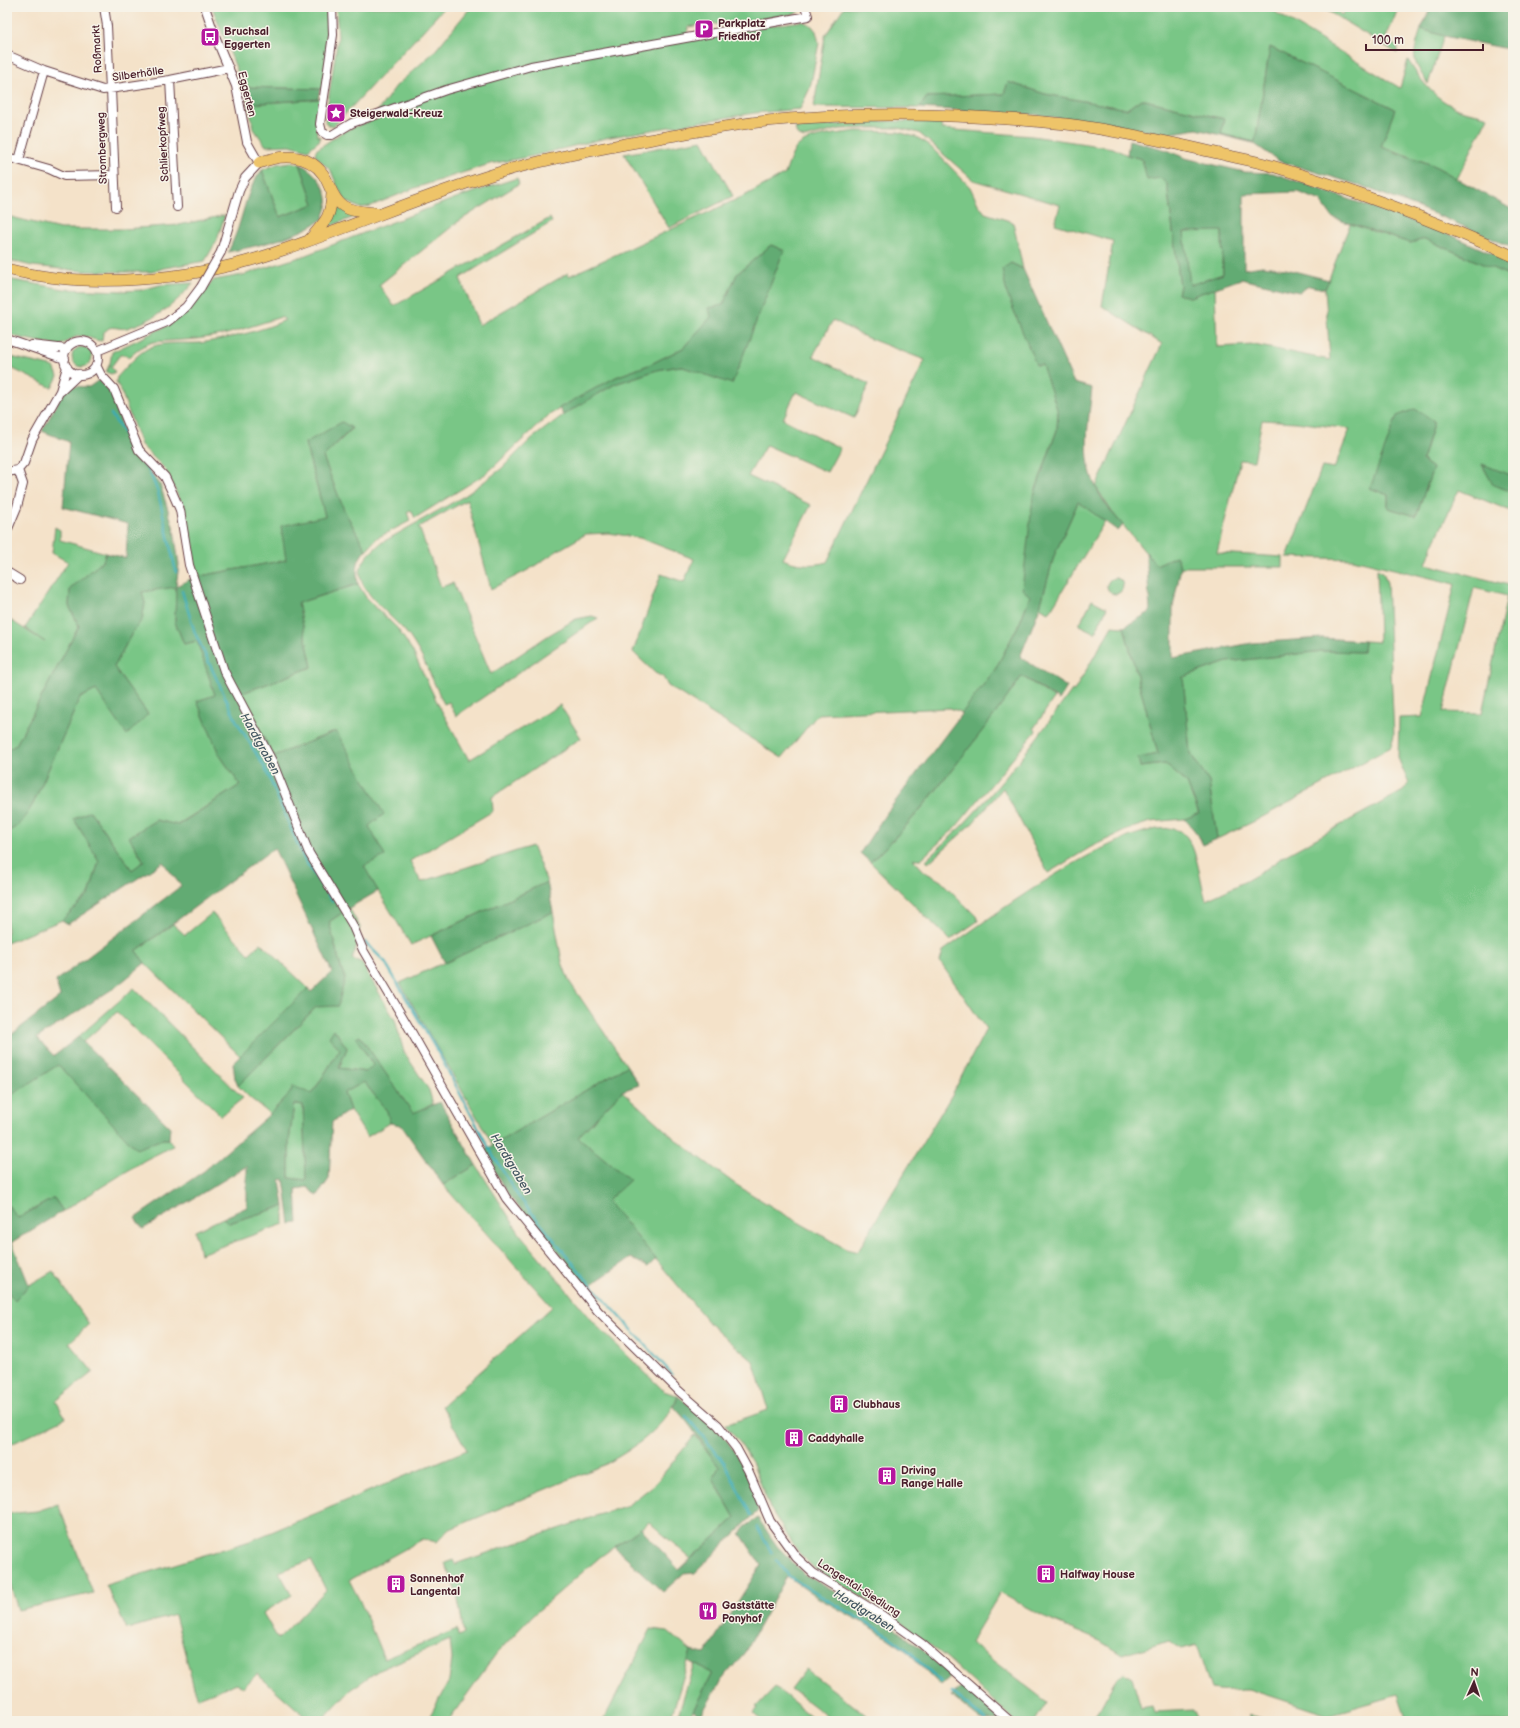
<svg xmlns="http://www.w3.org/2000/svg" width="1520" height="1728" viewBox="0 0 1520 1728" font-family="'Balsamiq Sans',sans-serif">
<rect width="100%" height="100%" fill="#f7f3e8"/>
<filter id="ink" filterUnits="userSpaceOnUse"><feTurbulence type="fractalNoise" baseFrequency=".025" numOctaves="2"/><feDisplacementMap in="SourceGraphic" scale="8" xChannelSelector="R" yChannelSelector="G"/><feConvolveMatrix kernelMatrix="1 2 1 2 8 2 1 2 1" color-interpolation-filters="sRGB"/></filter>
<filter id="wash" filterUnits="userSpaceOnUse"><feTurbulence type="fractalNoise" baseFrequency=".012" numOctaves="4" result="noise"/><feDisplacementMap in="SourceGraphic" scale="16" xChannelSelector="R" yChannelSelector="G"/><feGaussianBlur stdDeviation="0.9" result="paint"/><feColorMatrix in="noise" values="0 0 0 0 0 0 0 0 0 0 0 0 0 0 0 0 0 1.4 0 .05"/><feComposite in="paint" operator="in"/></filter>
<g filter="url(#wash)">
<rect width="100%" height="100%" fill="#f4e2c9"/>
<path fill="#79c686" stroke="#627258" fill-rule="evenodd" d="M212,7h115l2,40 -6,42 -78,-2 -3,-12 -4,-2z
M336,7h109l-111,119h-6l-3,-5 13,-84z
M471,7h332v2l-9,5 -75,11 -6,-2 -25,4 -1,11 115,-17 9,4 5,6 3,12 -9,45 -10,21 -45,4 -62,10 -83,14 -77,19 -43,8 -75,24 -44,18 -11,2 -14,-7 -7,-11 -8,-19 -16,-16 1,-5 28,-19 33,-12 16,-9 -16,2 19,-26 38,-34z
M844,7h423l133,81 8,-28c14,23 29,42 56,51 8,2 16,3 24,6l-31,62 -24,-14 -52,-19 14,-37 -125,-62 -15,95 -34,-8 3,-15 -83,-20 -14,10 -82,-15 -37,-12 -4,12 -77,3 -8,11 -105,-1 11,-71z
M1321,7h9l12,8 4,-8h53l-14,33 13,7 -1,6z
M1421,29l23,7 -16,48c-17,-26 -16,-26 -7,-55z
M321,99l-5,22 1,15h3v4l-12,10 -18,-5 -24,1 -12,-17 -6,-25z
M888,121l53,1 1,7 90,7 81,12 14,7 15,4 25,25 13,102 -2,8 12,3 25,-9 2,59 37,-2 76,15 -5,-71 25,-65 60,19 15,-4 88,38v199l-31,-11 11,19 20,8v20l-54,-22 -26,55 -7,19 87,22v1135h-106l-9,-26 -70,20 -80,-26c-15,0 -22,3 -37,0l-15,-44 -14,4 -13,-8 -47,14 -22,-14 -48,-20 -52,-28 -30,50 77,59 -12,19h-20l-68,-63 -60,-46 -72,-43 -15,-15 -11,-16 -19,-30 -17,-44 -12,-20 -16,-19 43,-15 -15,-49 -42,-36 -104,-124 22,-21 -51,-43 44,-46 53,48 60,45 47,29 64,36 12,3 22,-39 73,-120 33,-64 -46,-67 3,-11c41,-29 190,-141 237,-120 17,8 20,52 26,69 26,-12 54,-24 76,-43l121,-66 6,-7 -11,-26 1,-40 23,-1 33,-133 -102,-25 -66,-2 35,-90 12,2 16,-40 -54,-7 -34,-2 -8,41 -14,-1 -23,93 66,4v10h-102l-5,-11 -20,9 -44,-53 -16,-25 66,-143 -60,-38 11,-65 -58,-17 5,-19 -87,-25 -54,-47 -21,-5h-31l-27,1 -36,9 -7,-3 -2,-7zM1434,421l-12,39 11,8 -17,48 -28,-8v-13l-18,-7zM1474,588l33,8 -25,117 -39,-1z
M856,131l42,1 18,5 11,6 43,44 8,17 7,9 28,9 10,47 -12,-6 47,149 -1,18 -24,68 -3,98 -10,26 -24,46 -33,45 -13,-5 -132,6 -36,44 -114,-72 -5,-9 -8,-4 -22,-21 28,-78 23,8 10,-23 -54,-21 -31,-5 -23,1 -29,17 -27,18 -39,20 -24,-89 -48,27 22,60 12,-4 38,91 58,-39 27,-16 16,-3 6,2 -142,98 -7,-14 -5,2c-11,-22 -20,-47 -35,-68 -12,-16 -47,-41 -49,-61 -1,-13 13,-25 21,-32l85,-48 35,-26 29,-29 33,-25 52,-31 42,-14 23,-4 52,17 50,-128 3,-4 -14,-6 -34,29 -14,31 -40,43 -32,16 -35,13 -67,38 -62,58 -72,45 -4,-8 -4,2 3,9 -33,17 -11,12 -22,-40 -21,-53 29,-28 -47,14 20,73 -39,44 -91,17 -9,-64 -21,-44 -24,-24 -20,-54 -5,-9 1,-5c10,-10 21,-25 34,-30 16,-6 33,-3 49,-4 25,-4 63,-12 85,-23l-4,-3 -54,17 -30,5 -44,3 -10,4 -15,12 -2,-3h-6l-9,12 4,5 -4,2 -5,-2 4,-9 2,-11 59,-28 12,-10 31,-34 29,-5 60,-19 153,-58 61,-20 2,6 -60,37 -80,64 15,21 156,-88 2,4 -92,56 19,47 89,-52 1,3 177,-81 39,-21c3,-8 6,-19 11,-26 10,-13 44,-14 60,-17zM833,320l32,17 60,23 -98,202c-13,4 -31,3 -44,-3l28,-54 -63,-29 18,-31 61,27 13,-24 -57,-29 13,-27 58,26 15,-34 -56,-28z
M702,140l31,56 -64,32 -45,-74z
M291,162l9,2 14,40 -34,13 -18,-47 15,-6z
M336,204l21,12 -29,11 -1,-2c6,-6 9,-12 9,-21z
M225,215l-8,25 -12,21 -41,7 -12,4h-27l-43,-1 -50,-5 -25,-6v-44l53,13h63l56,-4z
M1222,230l1,44 -34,12 -5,-54z
M7,279l57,10 59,2 19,-1 18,-5 33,-2c-19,23 -37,36 -66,45 -6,2 -12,-2 -18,0l-6,5 -1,8c-7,0 -12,-4 -19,-5 -9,-1 -16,7 -24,10l-42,-9 -10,-4z
M72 357a10 10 0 1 1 20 0a10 10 0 1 1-20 0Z
M7,356l47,11 4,9 -6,12 -45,-22z
M1078,502l27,19 -56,92 -9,-6 14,-51z
M55,527l5,3v10l46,13 -3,8 -33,28 -1,17 10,20 -63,119 -9,5v-132l38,24 -20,-14 43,-66 -16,-9z
M1377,569l6,3 4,11 7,152 -3,12 -134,73 -40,19 -8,-57 -19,-29 -7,-76 44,-15 96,-11 40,1 1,-11 15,1z
M1107 586a8 8 0 1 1 16 0a8 8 0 1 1-16 0Z
M358,584l9,15 30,29 15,22 26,54 31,56 91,-55 21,33 -89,59 1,14 -83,50 11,21 111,-36 15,36 -136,63 -48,-79 6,-40 -33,-95 -62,25 -34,-62 72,-27 -14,-64z
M176,586l-1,36 9,22 13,-3 18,54 -18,6 22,53 21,31 -63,40 -21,-5 -27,17 15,25 -12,8 -42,-59 -16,8 25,42 -10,34 -27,25 -55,23v-110l14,-10 12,-19 47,-106 16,-8 52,24 -34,-47 18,-34 10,-13 3,-17 -3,-11z
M1092,600l15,8 -12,25 -16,-8z
M1112,626l12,1 34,127 -18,13 25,-3 22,19 12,31 -14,5 -35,3 -21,7 -38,18 -43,26 -45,-85 -32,37 -43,38 -2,-3c56,-49 103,-110 146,-170l2,1z
M1022,676l32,22 -20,30 2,3 -81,97 -34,31h-8l12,13 16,9 35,35 2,5 -28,19 -80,-78c35,-32 60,-63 88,-100 22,-28 44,-57 64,-86z
M349,908l11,19 -3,18 -5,14 9,3 34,58 9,32 25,38 4,14 -20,10 -53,-78 -3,2 16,27 -7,7 -27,-4 8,-20 -13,-19 6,20 -28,45 -22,-1 -20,21 -20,-16 -12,-12 107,-108 -4,-10 -12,-46z
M553,912l9,50 7,19 58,85 -134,79 -93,-162z
M212,913l37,41 12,-11 47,45 -68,68 -95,-93 -9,-12 37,-27 12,11z
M134,988l109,110 -22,18 -104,-104 -34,30 -5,-5z
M58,1064l78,84 27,-9h6l4,7 -28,14 -82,51 -9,-13 -36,20 -11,-14v-106z
M364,1082l23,29 3,12 -23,14 -17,-27 -6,-17z
M294,1104h9l3,76 -17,-2v-37z
M476,1165l44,69 77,92 67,65 14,5c-12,31 -45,53 -72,68l-158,66 -11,12 -14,-3 -74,41 11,21 24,58 73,-30 1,7 6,-2 -7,-40 -12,-31 8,-3 2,4 173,-59 26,-20 41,-50 24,32 -6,12 22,39 -44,41 -42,-37 -5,4 -44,31 -68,59 -36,38 -48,67h-21l22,-40 3,-22 -2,-19 -71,30 -29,20 -29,31h-17l3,-3 -50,-44 -14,14 -6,-5 -39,15 -4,-10 -19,-73 -48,14 -21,-44 144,-44 217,-91 -25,-44 110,-99 -109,-122zM311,1560l15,30 -48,49 -15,-26 29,-18 -13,-23z
M284,1206v18l-84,30 -5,-23 28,-13 6,5z
M53,1271l36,53 -20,19 24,29 -37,29 10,17 -59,28v-155l8,9 14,-15z
M58,1504l35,89 -75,17 -11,-36v-60l30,-3z
M651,1629l17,2 23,20 -21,70h-67z
M694,1664l18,9 -24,48 -11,-3z
M806,1669l65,50 -1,2h-37l-42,-32z
M1123,1673l9,5 9,30 11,-2 2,6 39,-2 5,11h-105l24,-44z
M775,1687l42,34h-55l-8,-8 4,-5 -2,-1z
M1248,1714c23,9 34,5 57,1l5,6h-66l6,-2z"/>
<path fill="#62ab73" stroke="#56654f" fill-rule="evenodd" d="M1431,7h82v43l-69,-14 -23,-7z
M1270,47l125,62 -14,38 52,18 80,45v38l-71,-31 -80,-31 -83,-25 -26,-18 -56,-14 -31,5 -128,-19 -119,-7 8,-11 77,-3 4,-12 37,12 82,15 14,-10 83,20 -3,15 34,8z
M245,87l75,2 -2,10 -70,5z
M1129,140l38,10 18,8 60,14 28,1 171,59 69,31v14l-88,-38 -15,4 -77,-25 -12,-17 -23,-9 -54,2v75l18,-3 24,3 43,11 -4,9 -16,-3 -10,6 -58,-13 -51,18 -12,-3 2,-8 -13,-102 -7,-6 -13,2 -5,-21 -15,-4zM1222,231l1,43 -33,11 -6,-53z
M300,164c15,7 30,25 27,43 -1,4 -3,8 -4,12 -28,19 -62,26 -95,33 4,-8 7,-16 10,-24 7,-21 10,-41 24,-58l18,47 34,-13z
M771,245l14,6 -3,4 -50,129 -52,-18 -23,4 -42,14 -52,31 -4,-7 57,-31 35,-13 32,-16 28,-31 -2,-9 14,-3 14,-31z
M1011,263l12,6 51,114 18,5c-3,32 -11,68 4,99 6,14 17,27 27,38l-5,6 -40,-29 -24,54 -14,51 -20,50 47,30 -8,13 -37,-24c-20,30 -42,58 -64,86 -29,37 -53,68 -88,100l-10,-9 25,-38 111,-147 24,-46 10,-26 -8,-7 11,-91 24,-68 1,-18 -16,-47h-6l-29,-71 -5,-25z
M99,380l14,14 14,48 33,42 14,45 5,36 -3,21 19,-9 91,-17 -5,-34 44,-10 -20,-73 37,-21 10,6 -29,29 21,53 22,40c-10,9 -10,22 -8,34l-60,19 14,64 -72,27 34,62 62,-25 48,83 -15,12 16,30 -21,10 14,25 -29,17 -20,14 12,46 4,10 -7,28 -22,1 -78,79 -3,-7 -2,-16 75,-75 3,4 21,-20 -58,-124 -138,103 9,12 -28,23 -80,52 17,18 24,-19 92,90 -1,12h-6l-27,10 -78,-84 -51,33v-60l53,-41 -4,-16 125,-95 -18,-24 -95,62 -6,-4 27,-25 10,-34 -25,-42 16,-8 42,59 12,-9 -15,-24 27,-17 22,5 62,-40 -21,-31 -22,-53 18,-6 -18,-54 -13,3 -9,-22 1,-35 -34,5 3,11 -3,17 -10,13 -18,34 34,47 -21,21 -31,-45 -16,8 -47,106 -12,19 -14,10v-83l9,-5 63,-119 -10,-20 1,-17 33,-28 3,-8 20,5 2,-34 -65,-17 6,-65 -27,-11 22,-40 7,-5 18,1z
M1415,409l19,12 -12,39 11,8 -17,48 -28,-8v-13l-18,-7 27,-72z
M1482,464l31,12v16l-20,-7z
M1146,552l10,13 20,-9 5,11 -8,40v51l79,-15 70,-5 42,3 -1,11 -40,-1 -96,11 -44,15 7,76 19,29 8,57 -14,6 -5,-10 -13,-16 14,-6 -12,-30 -22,-19 -25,3 -2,-9 20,-4 -34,-127 26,-15z
M547,882l6,30 -108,51 -14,-27z
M334,1029l13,19 -8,20 27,4 7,-7 -17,-27 4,-2 53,77 27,-11 36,63 -33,20 -42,-60 -11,-2 -3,-12 -23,-29 -20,11 6,17 -18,12 -3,57 -11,16 -5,-2 -5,-6 -12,2 2,34 -8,1 -6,-45 -4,1 4,26 -55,17 -6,-5 24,-11v-41l-104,63 -8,-11 69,-47 66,-57 20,-21 3,-7 19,8 28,-45 -11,-12zM294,1104l9,1 3,75 -17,-2v-37z
M627,1066l12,19 -17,6 -44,46 52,43 -23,21 49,58 -8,8 -17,-9 -45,30 -25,-33 -52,-59 -26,-45z
M54,1198l9,13 -51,31 17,43 -14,16 -8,-10v-87l11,14z
M678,1396c11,10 25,18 36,29 19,20 42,58 44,86l-63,62 -12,1 -20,18 -49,-45 27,-19 38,42 56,-52 -22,-40 6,-11c-14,-19 -29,-44 -45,-60z
M758,1518l19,28 27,28 82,48 32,24 34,30 -11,10 -33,-34 -32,-22 -61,-34 -28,-20 -42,76 -24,29 -20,34 -8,-4 19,-38 -24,-12 3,-10 14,3 56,-89 -21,-32 5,-6z
M962,1686l36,30 5,5h-21l-31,-25z"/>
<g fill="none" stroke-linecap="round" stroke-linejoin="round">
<path stroke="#3bacb5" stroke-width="2.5" d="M111,414l38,57 9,21 18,80
M182,591l13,42 42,89 28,46 39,91 28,42
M365,942l20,20 55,94 50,94 28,46 68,83 86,95
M686,1416l38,46 27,53
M757,1527l15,26
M776,1559l13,17 28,18 65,37 28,21 31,30
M951,1692l35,29"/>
</g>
</g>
<g filter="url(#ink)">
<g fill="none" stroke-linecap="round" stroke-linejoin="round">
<defs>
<path id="minor" d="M104,7l3,19 3,64
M205,7l10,29 21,50 11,56 12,21 -14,15 -6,13 -18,61
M332,7l1,28 -13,89 2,8 5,3h5l20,-12 94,-33 85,-24 277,-50 -3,-9
M7,55l37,16 59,19 67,-10 59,-12
M170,80l7,127
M111,89l5,118
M7,157l42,12 15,7 50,-1
M19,160l25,-89
M7,339l58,20
M64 358a17 17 0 1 1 34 0a17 17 0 1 1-34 0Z
M32,345l35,4
M97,351l70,-29 19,-15 15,-20
M96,365l5,10 13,14 25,61 26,27 8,17 7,16 9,55 35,106 48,90 37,92 43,71 11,26 45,76 98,172 92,113 81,80 39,34 18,23 12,22 22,51 26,36 17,16 70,43 39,28 88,77
M61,391l18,-17
M7,472l11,-2 6,-7 8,-23 28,-49 7,-24
M7,531l10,-24 6,-23 -5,-14
M7,572l13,8"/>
<path id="major" d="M259,163c21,-9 49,-10 64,11 7,10 9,25 20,32 9,6 22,6 33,7
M310,239c16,-18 21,-22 22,-46
M7,269c80,21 183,11 261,-14 82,-27 160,-62 243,-86 45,-12 91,-21 137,-29 51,-9 102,-19 154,-22 88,-6 177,-3 264,6 49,6 98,17 146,28 20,5 41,8 60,14 82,24 163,55 241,90"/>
</defs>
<use href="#minor" stroke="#643c43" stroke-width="10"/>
<use href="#major" stroke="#643c43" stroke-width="12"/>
<use href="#minor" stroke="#fff" stroke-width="8"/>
<use href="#major" stroke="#eec469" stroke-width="11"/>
<defs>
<path id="minor-bridge" d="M201,287l20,-35"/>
</defs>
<use href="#minor-bridge" stroke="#643c43" stroke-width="10" stroke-linecap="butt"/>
<use href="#minor-bridge" stroke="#fff" stroke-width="8"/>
</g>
</g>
<defs>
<symbol id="parking-square" viewBox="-11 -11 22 22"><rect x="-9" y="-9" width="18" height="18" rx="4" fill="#b5179e" stroke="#f7f3e8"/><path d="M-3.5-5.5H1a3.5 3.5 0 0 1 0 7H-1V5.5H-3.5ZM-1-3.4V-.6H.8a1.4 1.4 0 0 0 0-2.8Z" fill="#fff"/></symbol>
<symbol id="bus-square" viewBox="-11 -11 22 22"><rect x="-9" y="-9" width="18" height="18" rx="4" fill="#b5179e" stroke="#f7f3e8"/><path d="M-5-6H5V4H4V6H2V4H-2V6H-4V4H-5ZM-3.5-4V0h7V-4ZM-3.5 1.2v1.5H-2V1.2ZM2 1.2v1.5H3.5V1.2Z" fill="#fff"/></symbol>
<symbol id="sight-square" viewBox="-11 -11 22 22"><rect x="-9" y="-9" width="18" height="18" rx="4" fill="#b5179e" stroke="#f7f3e8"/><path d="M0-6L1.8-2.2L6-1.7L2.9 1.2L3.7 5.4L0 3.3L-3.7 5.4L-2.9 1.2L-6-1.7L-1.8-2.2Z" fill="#fff"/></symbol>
<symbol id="building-square" viewBox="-11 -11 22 22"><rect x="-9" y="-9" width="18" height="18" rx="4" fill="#b5179e" stroke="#f7f3e8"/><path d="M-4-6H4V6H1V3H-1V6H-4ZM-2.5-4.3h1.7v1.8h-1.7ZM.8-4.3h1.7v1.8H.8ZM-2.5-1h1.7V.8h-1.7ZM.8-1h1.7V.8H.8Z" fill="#fff"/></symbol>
<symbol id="restaurant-square" viewBox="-11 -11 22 22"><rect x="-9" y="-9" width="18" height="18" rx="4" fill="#b5179e" stroke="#f7f3e8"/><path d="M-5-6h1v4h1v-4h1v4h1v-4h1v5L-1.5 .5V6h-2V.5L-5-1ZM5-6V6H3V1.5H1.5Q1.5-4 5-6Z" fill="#fff"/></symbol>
</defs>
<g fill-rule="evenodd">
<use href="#parking-square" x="693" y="18" width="22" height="22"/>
<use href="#bus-square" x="199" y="26" width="22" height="22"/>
<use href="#sight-square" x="325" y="102" width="22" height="22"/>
<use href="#building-square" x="828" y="1393" width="22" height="22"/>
<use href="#building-square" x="783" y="1427" width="22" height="22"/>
<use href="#building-square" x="876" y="1465" width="22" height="22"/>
<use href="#building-square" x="1035" y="1563" width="22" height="22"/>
<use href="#building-square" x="385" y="1573" width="22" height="22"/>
<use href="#restaurant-square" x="697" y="1600" width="22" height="22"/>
</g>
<g text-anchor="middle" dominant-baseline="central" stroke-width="3" stroke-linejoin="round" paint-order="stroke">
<g font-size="11" font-weight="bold" fill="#4a1f2b" stroke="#f7f3e8" text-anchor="start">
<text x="718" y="23">Parkplatz<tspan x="718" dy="13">Friedhof</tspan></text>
<text x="224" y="31">Bruchsal<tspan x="224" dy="13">Eggerten</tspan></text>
<text x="350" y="113">Steigerwald-Kreuz</text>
<text x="853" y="1404">Clubhaus</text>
<text x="808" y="1438">Caddyhalle</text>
<text x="901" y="1470">Driving<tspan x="901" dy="13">Range Halle</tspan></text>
<text x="1060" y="1574">Halfway House</text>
<text x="410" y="1578">Sonnenhof<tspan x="410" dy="13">Langental</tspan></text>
<text x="722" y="1605">Gaststätte<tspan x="722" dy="13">Ponyhof</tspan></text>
</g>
<g font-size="11" fill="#4a1f2b" stroke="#f7f3e8">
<text transform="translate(97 49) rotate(-93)">Roßmarkt</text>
<text transform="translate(138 74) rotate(-8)">Silberhölle</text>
<text transform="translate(247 94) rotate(76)">Eggerten</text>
<text transform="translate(163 144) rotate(-93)">Schlierkopfweg</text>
<text transform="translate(102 148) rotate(-92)">Strombergweg</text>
<text transform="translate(859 1588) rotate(33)">Langental-Siedlung</text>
</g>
<g font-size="12" font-style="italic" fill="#445762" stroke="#f7f3e8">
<text transform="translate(260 744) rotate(61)">Hardtgraben</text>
<text transform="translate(511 1164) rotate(59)">Hardtgraben</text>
<text transform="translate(864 1611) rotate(32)">Hardtgraben</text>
</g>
</g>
<rect width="1520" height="1728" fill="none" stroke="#f7f3e8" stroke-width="24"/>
<g transform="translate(1474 1682) rotate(3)" stroke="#f7f3e8" stroke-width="3" paint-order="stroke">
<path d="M0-3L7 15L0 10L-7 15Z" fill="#4a1f2b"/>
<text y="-6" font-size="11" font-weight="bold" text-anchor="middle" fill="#4a1f2b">N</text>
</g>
<path d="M1366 44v6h117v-6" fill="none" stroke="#4a1f2b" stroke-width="2"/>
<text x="1372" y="44" font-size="12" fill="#4a1f2b" stroke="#f7f3e8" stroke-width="3" paint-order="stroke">100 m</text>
</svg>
